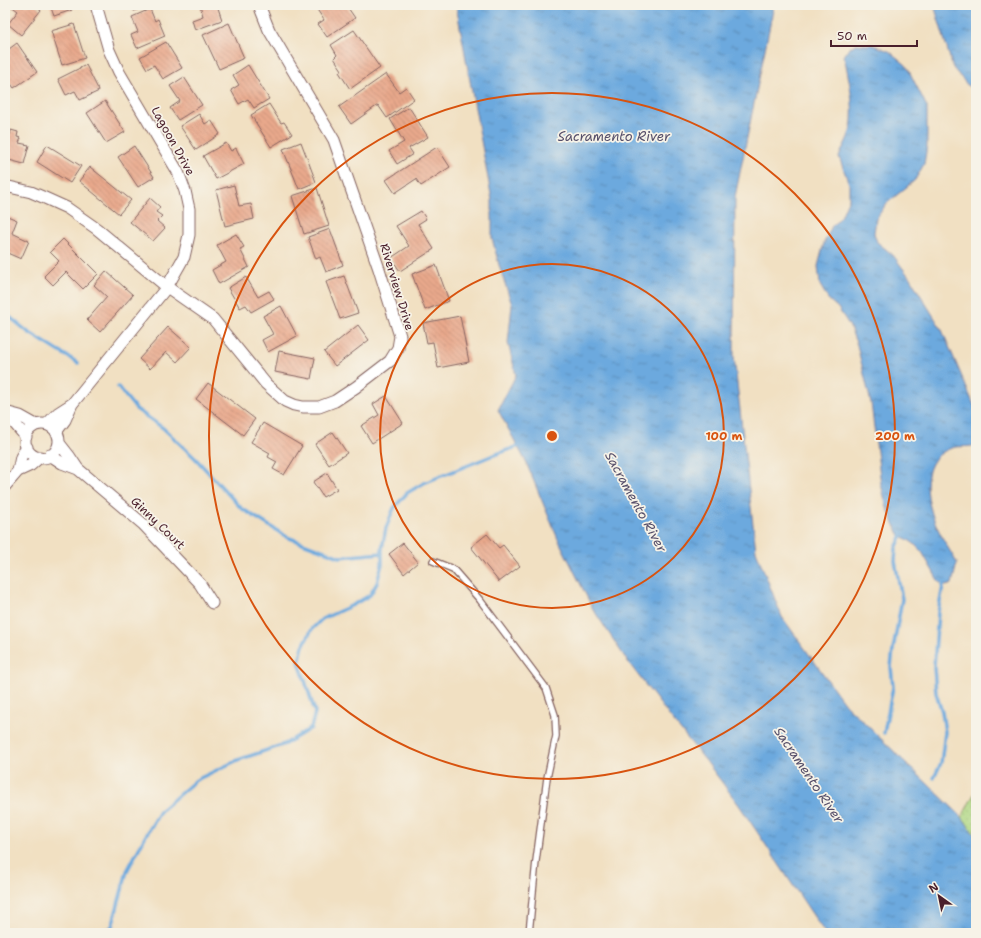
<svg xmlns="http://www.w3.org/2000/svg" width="981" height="938" viewBox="0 0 981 938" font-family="'Shantell Sans',sans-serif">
<defs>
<pattern id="grass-dots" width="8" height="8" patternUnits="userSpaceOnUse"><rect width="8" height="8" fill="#aed782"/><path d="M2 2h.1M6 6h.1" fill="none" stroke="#97b870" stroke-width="1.8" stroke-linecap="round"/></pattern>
<pattern id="water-ripples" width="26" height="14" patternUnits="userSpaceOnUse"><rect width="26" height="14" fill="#6ca9de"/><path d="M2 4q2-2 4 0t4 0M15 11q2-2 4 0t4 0" fill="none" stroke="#5b89b4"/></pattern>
<pattern id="building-back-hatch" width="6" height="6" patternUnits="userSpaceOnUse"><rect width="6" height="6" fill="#e9a98c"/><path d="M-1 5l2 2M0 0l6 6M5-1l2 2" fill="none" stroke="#bf8973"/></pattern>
</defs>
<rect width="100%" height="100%" fill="#f7f3e8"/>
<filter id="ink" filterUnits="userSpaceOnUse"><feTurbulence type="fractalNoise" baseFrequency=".025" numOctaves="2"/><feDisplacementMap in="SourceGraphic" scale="8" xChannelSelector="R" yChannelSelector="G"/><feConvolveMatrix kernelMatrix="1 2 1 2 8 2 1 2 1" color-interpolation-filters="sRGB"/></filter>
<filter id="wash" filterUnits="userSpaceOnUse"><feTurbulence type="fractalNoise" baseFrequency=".012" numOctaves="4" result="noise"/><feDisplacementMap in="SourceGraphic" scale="16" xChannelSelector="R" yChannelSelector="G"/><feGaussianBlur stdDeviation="0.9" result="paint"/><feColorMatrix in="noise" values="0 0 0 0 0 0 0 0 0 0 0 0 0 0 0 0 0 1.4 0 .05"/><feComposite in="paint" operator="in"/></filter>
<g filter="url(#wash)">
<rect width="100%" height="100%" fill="#f1e0c2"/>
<path fill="url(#grass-dots)" stroke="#7c7b56" d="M976,790v47l-14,-20z"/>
<path fill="url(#water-ripples)" stroke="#5b6484" d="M456,5h318l-39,192 -1,160 22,194 26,66 63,87 117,113 14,20v96h-151l-86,-128 -33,-44 -32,-39 -46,-60 -35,-53 -35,-70 -33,-79 -27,-50 18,-35 -8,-32 4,-38 -13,-40 -7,-27v-38z
M934,5h42v90l-23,-27z
M856,44l17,1 16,6 17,14 21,42v39l-3,18 -9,16 -29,24 -10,15 -2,14 3,9 16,13 17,23 32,52 34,80v35c-9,3 -19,0 -27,4 -33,13 -22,58 -10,82 5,11 12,21 18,32l-5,21 -6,2 -7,-4 -17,-30 -9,-9 -14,-9 -12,-26 -6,-24 -10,-81 -14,-58 -8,-20 -11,-17 -10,-9 -8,-14 -2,-19 6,-23 8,-17 9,-9 8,-19v-14l-10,-27c4,-10 10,-20 12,-29 4,-23 -2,-49 -7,-72l5,-8z"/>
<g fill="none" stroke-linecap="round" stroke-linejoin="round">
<path stroke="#6ca9de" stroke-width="3.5" d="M5,313l23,19 50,31
M118,387l18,22 27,19 32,30 46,50 46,29 53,20 42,-4
M884,733l9,-46 -2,-20 2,-17 9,-51 -7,-38 1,-13 7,-15
M934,778l7,-15 4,-31 -3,-20 -6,-19 -2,-26 4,-55 6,-31
M53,933l5,-2 13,2
M102,933l10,-6 15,-56 18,-34 16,-27 35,-30 42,-20 47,-16 26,-16 4,-16 -16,-50 4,-16 9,-17 10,-10 31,-14 17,-10 7,-12 5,-19v-15l4,-21 8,-20 13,-15 17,-10 67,-27 31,-11"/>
</g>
<g id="blocks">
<path fill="url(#building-back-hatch)" d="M10,5h25l6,5 -20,25 -13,-11 10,-13z
M50,5h20l2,5 -18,6z
M132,5h17l-15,6z
M200,5h17l5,15 -27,10 -3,-10 11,-4z
M314,5h32l9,13 -28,19 -9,-13 6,-4z
M150,9l5,12 3,-2 7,17 -28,12 -6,-13 7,-3 -6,-15z
M229,23l15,35 -25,11 -16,-34z
M74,24l11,34 -23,7 -11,-34z
M354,30l26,38 -30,21 -11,-17 3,-2 -8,-12 3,-3 -6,-10z
M166,42l16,26 -19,11 -9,-14 -7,4 -7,-12z
M17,43l20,29 -23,16 -9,-12v-24z
M86,65l13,26 -19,9 -5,-9 -9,4 -8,-16z
M248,65l21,34 -15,9 -6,-9 -9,5 -8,-14 8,-5 -6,-10z
M386,74l13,18 7,-5 8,12 -27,19 -9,-13 -27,19 -12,-17z
M184,77l18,28 -24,15 -8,-12 10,-7 -10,-15z
M105,101l20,31 -19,11 -19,-30z
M269,104l12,19 3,-1 8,12 -21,13 -20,-32z
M409,107l19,30 -19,11 4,6 -16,10 -8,-13 15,-9 -14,-23z
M199,114l6,10 6,-4 9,14 -24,16 -16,-24z
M11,130l7,2 -1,5 4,1 -2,5 10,2 -5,19 -19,-5v-25l5,1z
M301,142l15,40 -17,7 -16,-40z
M226,143l5,8 5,-3 8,16 -28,15 -13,-23z
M47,145l34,21 -11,17 -33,-21z
M134,146l20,31 -16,10 -20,-30z
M437,147l13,20 -29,19 -5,-7 -21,14 -9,-13z
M90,167l41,33 -12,14 -40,-33z
M234,185l5,21 12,-2 3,15 -29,7 -9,-36z
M317,188l12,38 -25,8 -12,-38z
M150,198l10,9 -4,5 6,4 -5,5 8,7 -12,13 -23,-19z
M421,211l5,8 -8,5 16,25 -34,22 -9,-13 18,-12 -13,-20z
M5,215l12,5 -5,13 17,8 -8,18 -16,-7z
M330,229l13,36 -17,7 -6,-15 -4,2 -8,-22z
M236,234l8,13 -4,2 9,18 -30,17 -7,-14 14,-8 -9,-17z
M63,239l35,35 -15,15 -17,-17 -13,13 -9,-9 15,-15 -9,-9z
M436,265l13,36 -24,9 -13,-36z
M106,271l27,24 -33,37 -13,-12 20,-23 -13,-12z
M344,276l14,37 -18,6 -14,-37z
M246,277l12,20 11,-6 5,8 -23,13 -5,-7 -6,3 -12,-20z
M281,306l16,30 -29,16 -6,-12 11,-6 -10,-18z
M460,316l9,46 -31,6 -5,-26 -6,1 -4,-20z
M358,325l11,15 -34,26 -11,-14z
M168,327l23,20 -14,15 -11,-10 -16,17 -11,-10z
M279,351l36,7 -4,21 -36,-7z
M208,383l47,36 -12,16 -47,-36z
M386,396l17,27 -31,20 -11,-17 18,-11 -6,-11z
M263,423l39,23 -18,29 -11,-6 4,-7 -9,-5 2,-4 -19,-11z
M333,432l14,21 -18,12 -14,-21z
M327,473l10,16 -14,8 -10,-15z
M487,534l12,14 4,-3 17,21 -21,16 -28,-35z
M403,543l15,19 -14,12 -15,-20z"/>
</g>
</g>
<g filter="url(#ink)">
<use href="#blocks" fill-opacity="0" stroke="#846360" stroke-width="1"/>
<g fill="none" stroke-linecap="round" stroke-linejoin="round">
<defs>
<path id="service" d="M433,561l20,8 27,31 66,88 9,27 1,21 -9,42 -11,83 -7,72"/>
<path id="minor" d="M5,186l26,6 14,6 22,10 30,21 70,58 46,32 53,65 19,17 9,4 9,2h16l16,-6 21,-14 34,-26 8,-13 2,-12 -21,-67 -45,-129 -65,-110 -10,-25
M72,404l95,-117 17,-30 5,-22v-26l-4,-18 -7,-19 -59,-100 -10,-22 -13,-45
M47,424l11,-11 14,-9 -7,16 -9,12
M25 441a17 17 0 1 1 34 0a17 17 0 1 1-34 0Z
M26,437l-21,-25 15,4 16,9
M27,447l-6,10 -3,14 13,-6 9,-8
M50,455l12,8 16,6 -8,-12 -11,-14
M78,469l65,55 57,60 12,19
M5,486l13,-15"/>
</defs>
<use href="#service" stroke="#846360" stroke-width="8"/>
<use href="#minor" stroke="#846360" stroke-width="13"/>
<use href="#service" stroke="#fff" stroke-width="5.5"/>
<use href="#minor" stroke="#fff" stroke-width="11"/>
</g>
</g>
<g fill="none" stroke="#d8530f" stroke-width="2">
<circle cx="552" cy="436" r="172"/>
<circle cx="552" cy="436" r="343"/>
</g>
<g text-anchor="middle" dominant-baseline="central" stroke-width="3.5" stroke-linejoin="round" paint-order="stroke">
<g font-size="12" fill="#4a1f2b" stroke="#f7f3e8">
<text transform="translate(173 141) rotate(61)">Lagoon Drive</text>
<text transform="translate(397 287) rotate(73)">Riverview Drive</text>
<text transform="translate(158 523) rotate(44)">Ginny Court</text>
</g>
<g font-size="13" font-style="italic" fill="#564f6a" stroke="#f7f3e8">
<text x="614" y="136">Sacramento River</text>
<text transform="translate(636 502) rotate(61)">Sacramento River</text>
<text transform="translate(809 775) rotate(56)">Sacramento River</text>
</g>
</g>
<circle cx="552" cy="436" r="6" fill="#d8530f" stroke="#f7f3e8" stroke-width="2"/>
<g font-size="12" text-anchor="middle" font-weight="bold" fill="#d8530f" stroke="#f7f3e8" stroke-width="3.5" stroke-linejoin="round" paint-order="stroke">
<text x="724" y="440">100 m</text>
<text x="895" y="440">200 m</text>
</g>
<rect width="981" height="938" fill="none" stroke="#f7f3e8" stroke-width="20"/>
<g transform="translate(939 896) rotate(327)" stroke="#f7f3e8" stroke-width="3" paint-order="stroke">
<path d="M0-3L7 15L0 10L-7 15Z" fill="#4a1f2b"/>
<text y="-6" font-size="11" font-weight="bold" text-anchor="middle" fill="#4a1f2b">N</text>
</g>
<path d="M831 40v6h86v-6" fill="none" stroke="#4a1f2b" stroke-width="2"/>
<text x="837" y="40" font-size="12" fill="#4a1f2b" stroke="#f7f3e8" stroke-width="3" paint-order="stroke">50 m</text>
</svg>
